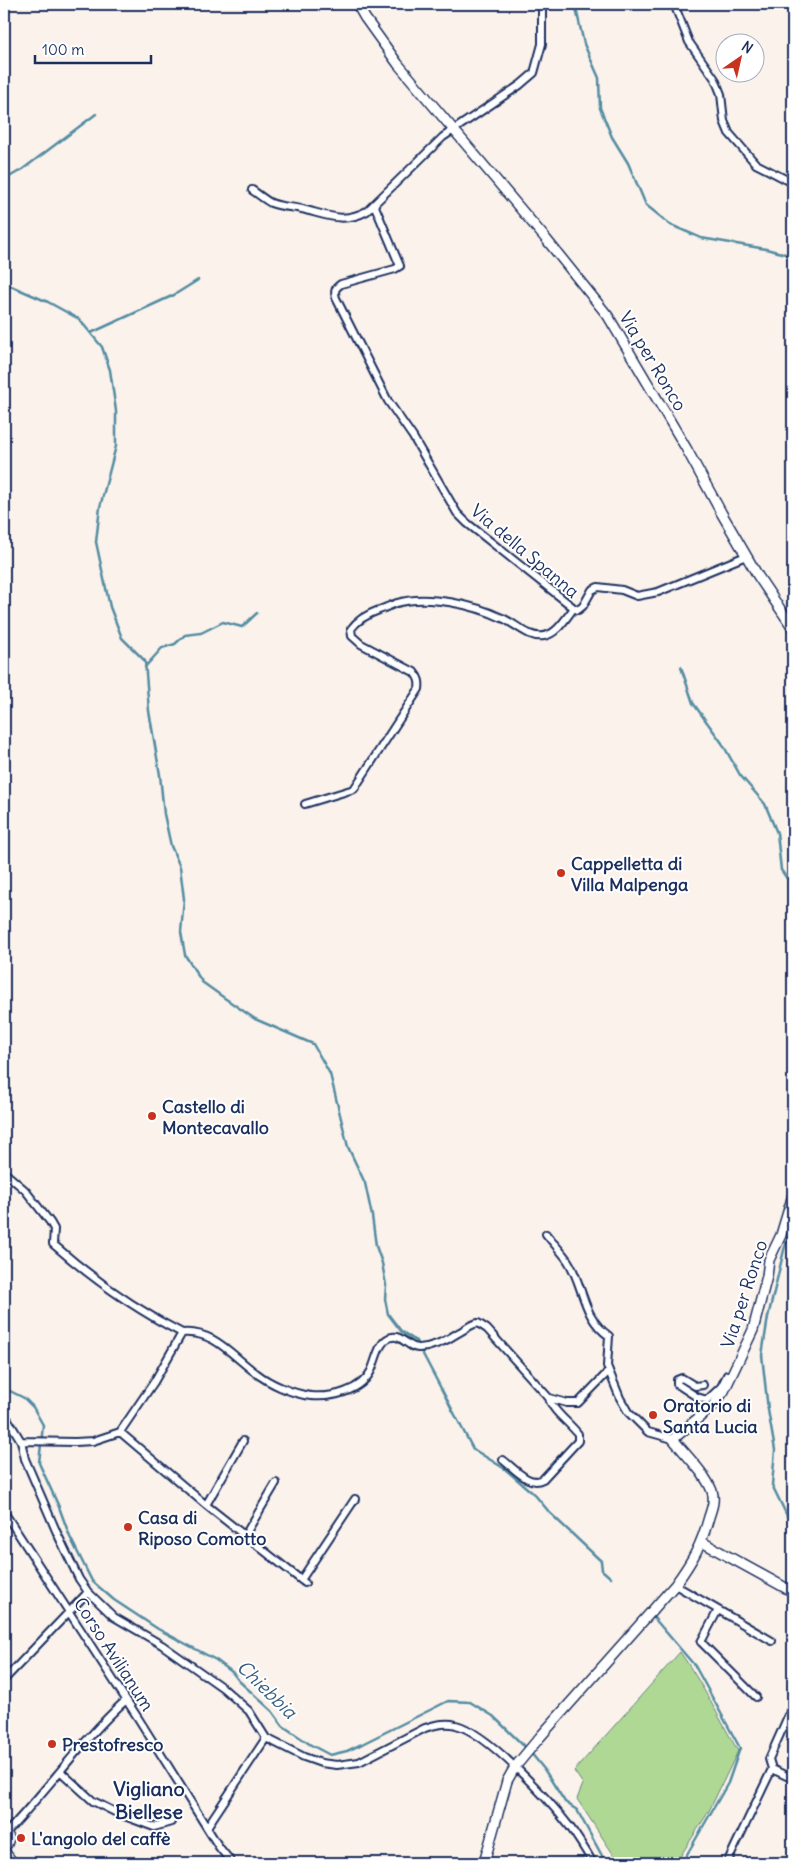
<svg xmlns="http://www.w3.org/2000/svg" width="797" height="1867" viewBox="0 0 797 1867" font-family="Delius,sans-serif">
<rect width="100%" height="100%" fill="#fbf2eb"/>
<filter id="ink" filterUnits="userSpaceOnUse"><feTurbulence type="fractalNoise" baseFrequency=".02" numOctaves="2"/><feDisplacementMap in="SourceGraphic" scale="10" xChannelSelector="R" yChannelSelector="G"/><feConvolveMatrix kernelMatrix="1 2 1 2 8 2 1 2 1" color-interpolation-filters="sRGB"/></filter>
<g filter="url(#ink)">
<path fill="#afd895" stroke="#65847a" d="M680,1652c22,31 39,66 58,99l-29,60 -33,52h-57l-42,-64 6,-15 -9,-13z"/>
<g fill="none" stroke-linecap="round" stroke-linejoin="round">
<path stroke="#538ca2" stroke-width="2.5" d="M575,4l9,40 15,34 1,30 12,29 16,26 18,42 25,20 30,13 65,11 27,7
M4,180l19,-11 73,-55
M4,283l44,19 31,17 23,28 8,23 6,41v35l-16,61 -4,35 14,65 12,31 23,23 4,50 11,64 4,39 7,32 9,21 4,32 -3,33 4,23 17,27 21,15 32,22 58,25 17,30 18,73 17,36 7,33 4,30 6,17 4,22 -1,14 3,15 13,17 15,10 57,108 32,20 30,26 15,18 51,48 1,9 9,8
M91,333l83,-38 24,-15
M145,667l17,-19 13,-4 10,-9 16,-2 22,-11 19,5 15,-14
M681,667l12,36 29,40 18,32 25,29 12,29 4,37 12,17
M793,1221l-9,29 -16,67 -6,38 6,55 7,40 -3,35 21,43
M4,1388l20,10 9,9 10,18 -4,38 20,44 11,30 22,44 22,19 44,29 58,31 16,12 7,9 33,30 11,15 28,19 19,10 17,-4 15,-7 86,-43 22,1 23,14 34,33
M654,1618l41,48 45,82 -12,35 -46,80
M531,1753l13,16 21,33 12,8 29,53"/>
<defs>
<path id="street" d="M674,4l15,38 26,37 6,15 3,27 5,12 27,31 37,19
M252,190c6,4 13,10 19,13 10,4 22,4 31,6 25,6 41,15 65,2l76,-74 77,-52 14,-12 8,-29v-40
M374,204l26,62 -5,3 -54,15c-6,4 -7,7 -5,14l52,103 25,36 44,76 10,10 107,85 4,2 5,-4 9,-16 6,-3 24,3 15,6 21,-4 88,-36
M305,804l49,-15 65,-100c1,-7 0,-11 -5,-17l-53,-28 -9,-8 -1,-7c7,-10 17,-15 28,-19 6,-2 12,-5 18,-7 30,-9 78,2 105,15 13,5 27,21 42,18 13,-2 22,-18 30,-28
M4,1172l21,18 25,32 4,7 -1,15c41,36 80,64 129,89
M546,1234c7,9 16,18 22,27 16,25 14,56 41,75l-2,30 13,32 8,14 20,20 25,7
M182,1333c32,-3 50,23 74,40 14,11 37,21 55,23 21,2 50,-5 60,-25 5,-10 7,-28 18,-33 12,-6 19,11 30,10 15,-1 27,-7 39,-15 6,-3 13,-9 20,-10l9,6 62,69 18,5h11l31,-32
M703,1385l-8,1 -13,-8 -5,2v4l20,13 10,3 14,-13 6,-12
M4,1413l17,28 4,18 32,74 22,46 9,13 26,25 48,28 61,43 26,23 17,27 38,19 17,6 16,2 22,-3 66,-34c9,-3 21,-6 31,-3 32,8 93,75 114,102 8,11 16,24 23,36
M120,1432l86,73 99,78
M21,1441l54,1 18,-1 27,-9 34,-50 28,-49
M503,1460c11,8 26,27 40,19l35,-38v-7c-8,-11 -27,-24 -29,-36
M206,1505l37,-64
M4,1512l134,206 81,129 13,16
M245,1535l31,-52
M301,1580l54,-81
M675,1585l97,56
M718,1610l-17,32 55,55
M4,1680l84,-88
M793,1705l-24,54 3,10 21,10
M61,1772l32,29 26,13 35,13 17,-5
M207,1827l59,-89
M7,1832c41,-43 75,-92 119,-132
M727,1863l45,-94"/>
<path id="secondary" d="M357,4l8,14 33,46 148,175 62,77 78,132 36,66 36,62 35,52
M702,1542l91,50
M4,1830l5,8 -2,6 -3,3
M4,1851l9,12
M484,1863l23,-82 8,-14 25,-30 135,-152c18,-25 26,-39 34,-68 3,-9 6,-17 3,-26 -7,-18 -27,-37 -39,-52l40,-33 11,-15 29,-61 14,-54 2,-16 12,-25 12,-40"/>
</defs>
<use href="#street" stroke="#1b2f5e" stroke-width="10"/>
<use href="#secondary" stroke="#1b2f5e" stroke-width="12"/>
<use href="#street" stroke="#fff" stroke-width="6"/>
<use href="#secondary" stroke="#fff" stroke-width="9"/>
</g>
</g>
<g fill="#c8321e" stroke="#fff" stroke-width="2">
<circle cx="561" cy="873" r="5"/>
<circle cx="152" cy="1116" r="5"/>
<circle cx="653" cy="1415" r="5"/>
<circle cx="128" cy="1527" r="5"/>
<circle cx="52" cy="1744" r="5"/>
<circle cx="21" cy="1838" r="5"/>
</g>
<g text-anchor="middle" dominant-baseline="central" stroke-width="4" stroke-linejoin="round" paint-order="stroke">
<g font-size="18" fill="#1b2f5e" stroke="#fff">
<text transform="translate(653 361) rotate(59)">Via per Ronco</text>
<text transform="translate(525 551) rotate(40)">Via della Spanna</text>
<text transform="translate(744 1294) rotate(-72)">Via per Ronco</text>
<text transform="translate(114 1654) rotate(57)">Corso Avilianum</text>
</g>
<g font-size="18" font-weight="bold" fill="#1b2f5e" stroke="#fff" text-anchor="start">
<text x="571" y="863">Cappelletta di<tspan x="571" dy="21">Villa Malpenga</tspan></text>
<text x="162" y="1106">Castello di<tspan x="162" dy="21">Montecavallo</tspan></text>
<text x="663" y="1405">Oratorio di<tspan x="663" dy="21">Santa Lucia</tspan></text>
<text x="138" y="1517">Casa di<tspan x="138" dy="21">Riposo Comotto</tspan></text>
<text x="62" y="1744">Prestofresco</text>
<text x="31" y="1838">L'angolo del caffè</text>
</g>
<g font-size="19" font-style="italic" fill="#375e80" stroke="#fff">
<text transform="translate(267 1689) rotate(44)">Chiebbia</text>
</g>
<g font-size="20" font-weight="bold" fill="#1b2f5e" stroke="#fff">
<text x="149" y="1788">Vigliano<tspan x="149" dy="23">Biellese</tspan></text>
</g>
</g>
<rect width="797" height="1867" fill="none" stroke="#fff" stroke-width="20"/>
<rect x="10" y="10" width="777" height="1847" fill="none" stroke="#1b2f5e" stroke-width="2" filter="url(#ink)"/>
<g transform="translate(740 58) rotate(34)"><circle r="24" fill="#ffffff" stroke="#a4acbf"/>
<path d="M0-4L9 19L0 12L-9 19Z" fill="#c8321e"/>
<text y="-8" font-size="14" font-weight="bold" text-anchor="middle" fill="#1b2f5e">N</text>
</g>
<path d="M35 55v8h116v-8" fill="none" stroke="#1b2f5e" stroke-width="2.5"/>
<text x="42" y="55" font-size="15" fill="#1b2f5e" stroke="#ffffff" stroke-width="4" paint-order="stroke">100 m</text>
</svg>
